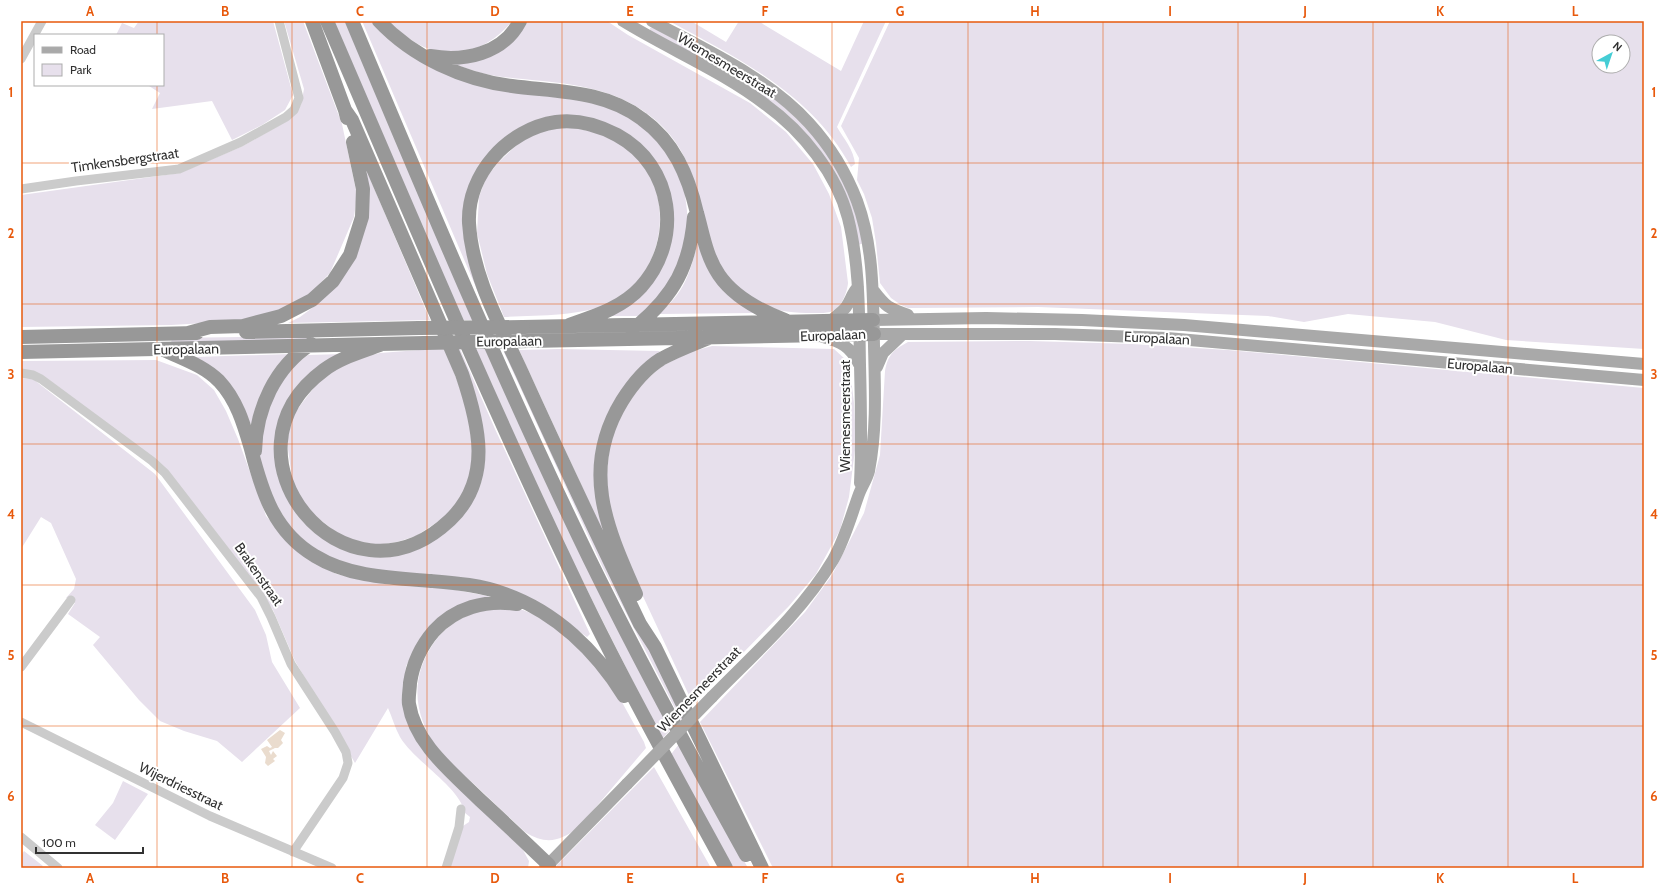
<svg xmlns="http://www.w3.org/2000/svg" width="1665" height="889" viewBox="0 0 1665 889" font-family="Cabin,sans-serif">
<rect width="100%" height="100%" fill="#fff"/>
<path fill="#e7e0ec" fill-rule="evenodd" d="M139,21h134l20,74 -8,15 -23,15 -30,15 -20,-39 -60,8 8,-16 -11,-7 14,-1v-50h-47l6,-12 12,5z
M284,21h19l39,103 15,71 -3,22 -24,56 -24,25 -37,18 -28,5 -70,4 -150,2v-132l159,-22 63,-27 44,-25 14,-16 3,-16z
M334,21h12l127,299h-11z
M362,21h11l59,46 137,28 56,17 39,34 20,41 3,24v30l-11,35 -35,40h-34l38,-25 26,-85 -36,-65 -93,-20 -73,69 21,130z
M388,21h124c-20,25 -51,39 -83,28 -15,-5 -29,-17 -41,-28z
M524,21h83l21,14 122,68 36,29 27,32 16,30 12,33 7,56c-1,10 -7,26 -18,29 -4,1 -9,1 -12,1 -15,0 -35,0 -48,-6 -20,-8 -40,-23 -52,-41 -5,-8 -7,-25 -10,-35 -14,-50 -19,-90 -66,-121 -43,-29 -96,-27 -146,-34 -15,-2 -29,-8 -43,-12l17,-3z
M669,21h22l35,21 13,-21h19l83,50 23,-50h22l-49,106c7,12 17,23 18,37l-4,3c-39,-73 -112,-108 -182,-146z
M890,21h754v328l-138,-9 -71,-18 -87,-8 -44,8 -36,-6 -230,-9 -130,1 -7,-3 -10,-7 -11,-15 -4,-40 -4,-25 -8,-24 -7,-14 2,-22 -18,-32zM1599,42h24v24h-24z
M653,27c65,35 136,68 178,132 8,12 14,27 20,41 7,13 9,29 13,43l-6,2 -54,-111 -154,-103v-3z
M583,127c17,7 35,12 48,25 9,9 19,21 23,32 16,43 -1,97 -42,118 -31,15 -74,13 -108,15l-17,-43 -10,-41 2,-36 7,-19 26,-33 34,-17z
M366,169l64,151 -142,3 12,-6 16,-12 21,-20 31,-102z
M698,239l16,41 21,21 21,12 -97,1c6,-6 13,-12 18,-19 12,-16 17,-37 21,-56z
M312,336l-6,5 -135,2 1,-5z
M1030,341l102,3 96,6 416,38v480h-871l-73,-146 105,-110 27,-37 32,-62 16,-58 5,-84c3,-16 8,-21 23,-29z
M712,346l122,3 11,10 5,11 4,33 2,39 -7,55 -9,33 -24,44 -27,32 -96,98 -59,-127 -25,-64 -4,-23 7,-62 24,-39 26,-23 28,-14z
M445,348l24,65 4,21 -1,36 -5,15 -9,17 -10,13 -32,21 -19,6 -20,3 -33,-7 -34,-26 -17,-27 -6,-43 6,-27 29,-38 36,-19 22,-5z
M502,348h4l177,369 -2,3 -78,-152z
M455,349h5l35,80 95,205 -3,3 -43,-30 -193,-40 -33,-15 -25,-21 -27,-42 -8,-35 10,-52 21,-33 19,-14 35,-1 -32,19 -16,19 -15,28 -4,17 5,42 61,67h80l19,-11 11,-9 17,-18 12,-25 2,-13z
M474,349h13l183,381 -8,9 -101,-201z
M558,349l102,2 -34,35 -27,53 14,115 -94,-204z
M290,354l-39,70 -4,-3 -52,-64z
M156,360l41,15 17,15 12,21 12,28 28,77 31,34 39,24 54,11 50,2 48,9 2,4 -65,33 -19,33 -3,40 35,60 85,84 6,11 -1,7h-79l14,-42 6,-4 1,-5 -5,-4c-6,-27 -50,-51 -65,-76 -5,-9 -8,-20 -12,-29l-33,55 -60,-102 -22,-51 -48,-66 -59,-75 -128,-95 -17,-2v-11z
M21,378l12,1 122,95 100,136 11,25 6,27 28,46 -58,54 -25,-21 -33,-10 -24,-10 -21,-21 -46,-55 7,-8 -32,-23 7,-11 -7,-5h-2l8,-9 2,-10 -25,-56 -10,-6 -20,32z
M503,608l20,2 14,6 15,9 36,29 30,41 26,47 2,6 -67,79c-20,15 -33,18 -54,5 -17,-16 -34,-32 -51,-48 -11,-10 -26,-21 -35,-33 -25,-34 -30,-71 -6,-107 17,-24 41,-35 70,-36z
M679,744l69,124h-16l-63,-111z
M654,767l57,101h-157z
M123,781l25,13 -33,46 -20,-15 18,-22z
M24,851l19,15 -2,2h-20v-12z"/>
<path fill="#eadcce" d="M280,730l5,3 -4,7 2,3 -5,5h-3l-6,3 2,4 2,-4 4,5 -4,3 2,2 -7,5 -3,-3 1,-6 -5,-8 6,-3 3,2 2,-1 -5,-7z"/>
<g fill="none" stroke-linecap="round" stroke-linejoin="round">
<path stroke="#cbcbcb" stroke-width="9" d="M21,59l21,-38
M21,189l55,-8 103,-12 62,-27 45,-25 8,-7 5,-12 -20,-77
M21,373l12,2 8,4 111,82 13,12 96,124 10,20 20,47 44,68 11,20 2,11 -5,15 -50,74
M21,667l50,-67
M21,722l189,94 122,52
M21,837l37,31
M446,868l13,-41 2,-18"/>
<path stroke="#a9a9a9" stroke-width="12" d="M623,21c47,29 99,50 143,84 36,26 71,69 82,113 12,48 11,98 12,147 1,39 2,79 0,118
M652,21c54,29 115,56 157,102 21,23 37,49 48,78 17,46 16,96 17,145 1,42 3,83 -5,125 -2,8 -7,15 -10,23 -8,22 -14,45 -26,66 -31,52 -79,94 -121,137
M873,290c13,17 15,18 35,25
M832,320c4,-4 10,-8 14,-13 5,-7 6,-14 12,-20
M873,320l113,-2 96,2 102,5 460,39
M874,334h181l112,4 477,42
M823,337c18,5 27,9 36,27
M877,367l6,-14 20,-19
M545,868l82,-84"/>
<path stroke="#989898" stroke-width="14" d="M312,21l33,89 2,8
M327,21c79,183 156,367 242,547 48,102 103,201 157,300
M352,21c76,181 152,362 238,539 49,100 102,198 156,295
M379,21c34,36 84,59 133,65 45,6 92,4 130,33 32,23 46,56 55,94 6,21 9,43 22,62 15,22 42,36 66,45
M430,56c34,6 73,-2 90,-35
M345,110l7,10 110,254c17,50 31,105 -12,146 -105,99 -240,-66 -126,-150 17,-13 38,-18 58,-26
M569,325c26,-9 53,-17 72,-38 42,-47 33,-121 -24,-152 -19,-10 -39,-16 -61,-13 -48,7 -89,52 -87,101 3,53 31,102 53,150 38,84 78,168 118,251l15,23 107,221
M637,326c37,-31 53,-60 57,-109
M523,327l350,-7
M246,332l173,-4
M188,333l22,-6 33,-1 38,-10 31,-16 21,-19 17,-26 12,-38 1,-28 -10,-47
M21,337l176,-4
M529,341l345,-7
M162,349c20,10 41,16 57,32 18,19 25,44 32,68 11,43 23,83 64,107 34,21 77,22 116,25 24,2 50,4 74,13 51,18 91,57 119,102
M21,352l404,-9
M255,451c1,-42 20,-84 56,-107
M636,594c-29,-66 -56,-124 -14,-193 10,-16 23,-32 39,-42 16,-9 33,-15 50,-22
M517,604c-31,-5 -62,4 -83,27 -13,15 -21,32 -24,52 0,6 -2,14 -1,21 6,40 44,69 71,96 23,21 46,43 69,65"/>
<path stroke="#a9a9a9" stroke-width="12" d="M627,784l85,-87"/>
<path stroke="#989898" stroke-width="14" d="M419,328l104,-1
M425,343l104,-2"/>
</g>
<path fill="none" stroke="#e8590c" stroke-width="1" stroke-opacity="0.55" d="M157,21v14M292,21v847M427,21v847M562,21v847M697,21v847M832,21v847M968,21v847M1103,21v847M1238,21v847M1373,21v847M1508,21v847M157,85v783M21,163h1623M21,304h1623M21,444h1623M21,585h1623M21,726h1623"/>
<g text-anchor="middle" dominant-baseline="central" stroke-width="4" stroke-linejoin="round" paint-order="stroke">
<g font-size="14" fill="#313131" stroke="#fff">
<text transform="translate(727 65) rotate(31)">Wiemesmeerstraat</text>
<text transform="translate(125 160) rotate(-8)">Timkensbergstraat</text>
<text transform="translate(833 335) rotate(-2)">Europalaan</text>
<text transform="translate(1157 338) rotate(3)">Europalaan</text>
<text transform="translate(509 341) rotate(-1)">Europalaan</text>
<text transform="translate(186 349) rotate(-1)">Europalaan</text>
<text transform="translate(1480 366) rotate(5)">Europalaan</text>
<text transform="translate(845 416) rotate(-90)">Wiemesmeerstraat</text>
<text transform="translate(259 574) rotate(55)">Brakenstraat</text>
<text transform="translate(699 689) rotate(-46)">Wiemesmeerstraat</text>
<text transform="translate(181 786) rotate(26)">Wijerdriesstraat</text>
</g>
</g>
<rect width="1665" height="889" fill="none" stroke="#ffffff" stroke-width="44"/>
<rect x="34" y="34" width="130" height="52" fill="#ffffff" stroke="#adadad"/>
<rect x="42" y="47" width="20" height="6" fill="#a9a9a9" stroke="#adadad"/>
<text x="70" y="54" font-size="12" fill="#313131">Road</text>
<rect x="42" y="64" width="20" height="12" fill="#e7e0ec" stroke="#adadad"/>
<text x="70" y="74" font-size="12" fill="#313131">Park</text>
<g transform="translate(1611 54) rotate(40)"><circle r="19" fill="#ffffff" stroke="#adadad"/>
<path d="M0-3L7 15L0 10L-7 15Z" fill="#45cdd5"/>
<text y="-6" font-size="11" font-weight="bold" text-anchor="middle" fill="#313131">N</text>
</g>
<path d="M36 847v6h107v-6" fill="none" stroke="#313131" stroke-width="2"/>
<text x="42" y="847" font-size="12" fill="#313131" stroke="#ffffff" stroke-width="3" paint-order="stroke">100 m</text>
<rect x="22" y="22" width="1621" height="845" fill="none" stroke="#e8590c" stroke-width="1.5"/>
<g font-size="13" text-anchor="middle" font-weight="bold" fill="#e8590c">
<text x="90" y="16">A</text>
<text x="225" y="16">B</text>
<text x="360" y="16">C</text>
<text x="495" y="16">D</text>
<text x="630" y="16">E</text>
<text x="765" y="16">F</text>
<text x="900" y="16">G</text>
<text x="1035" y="16">H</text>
<text x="1170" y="16">I</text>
<text x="1305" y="16">J</text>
<text x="1440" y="16">K</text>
<text x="1575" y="16">L</text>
<text x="11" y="97">1</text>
<text x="1654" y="97">1</text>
<text x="11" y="238">2</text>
<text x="1654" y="238">2</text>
<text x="11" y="379">3</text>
<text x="1654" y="379">3</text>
<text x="11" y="519">4</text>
<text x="1654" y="519">4</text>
<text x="11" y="660">5</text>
<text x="1654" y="660">5</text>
<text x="11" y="801">6</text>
<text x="1654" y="801">6</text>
<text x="90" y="883">A</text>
<text x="225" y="883">B</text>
<text x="360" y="883">C</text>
<text x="495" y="883">D</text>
<text x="630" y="883">E</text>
<text x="765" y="883">F</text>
<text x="900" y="883">G</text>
<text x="1035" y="883">H</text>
<text x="1170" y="883">I</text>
<text x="1305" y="883">J</text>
<text x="1440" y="883">K</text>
<text x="1575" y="883">L</text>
</g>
</svg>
